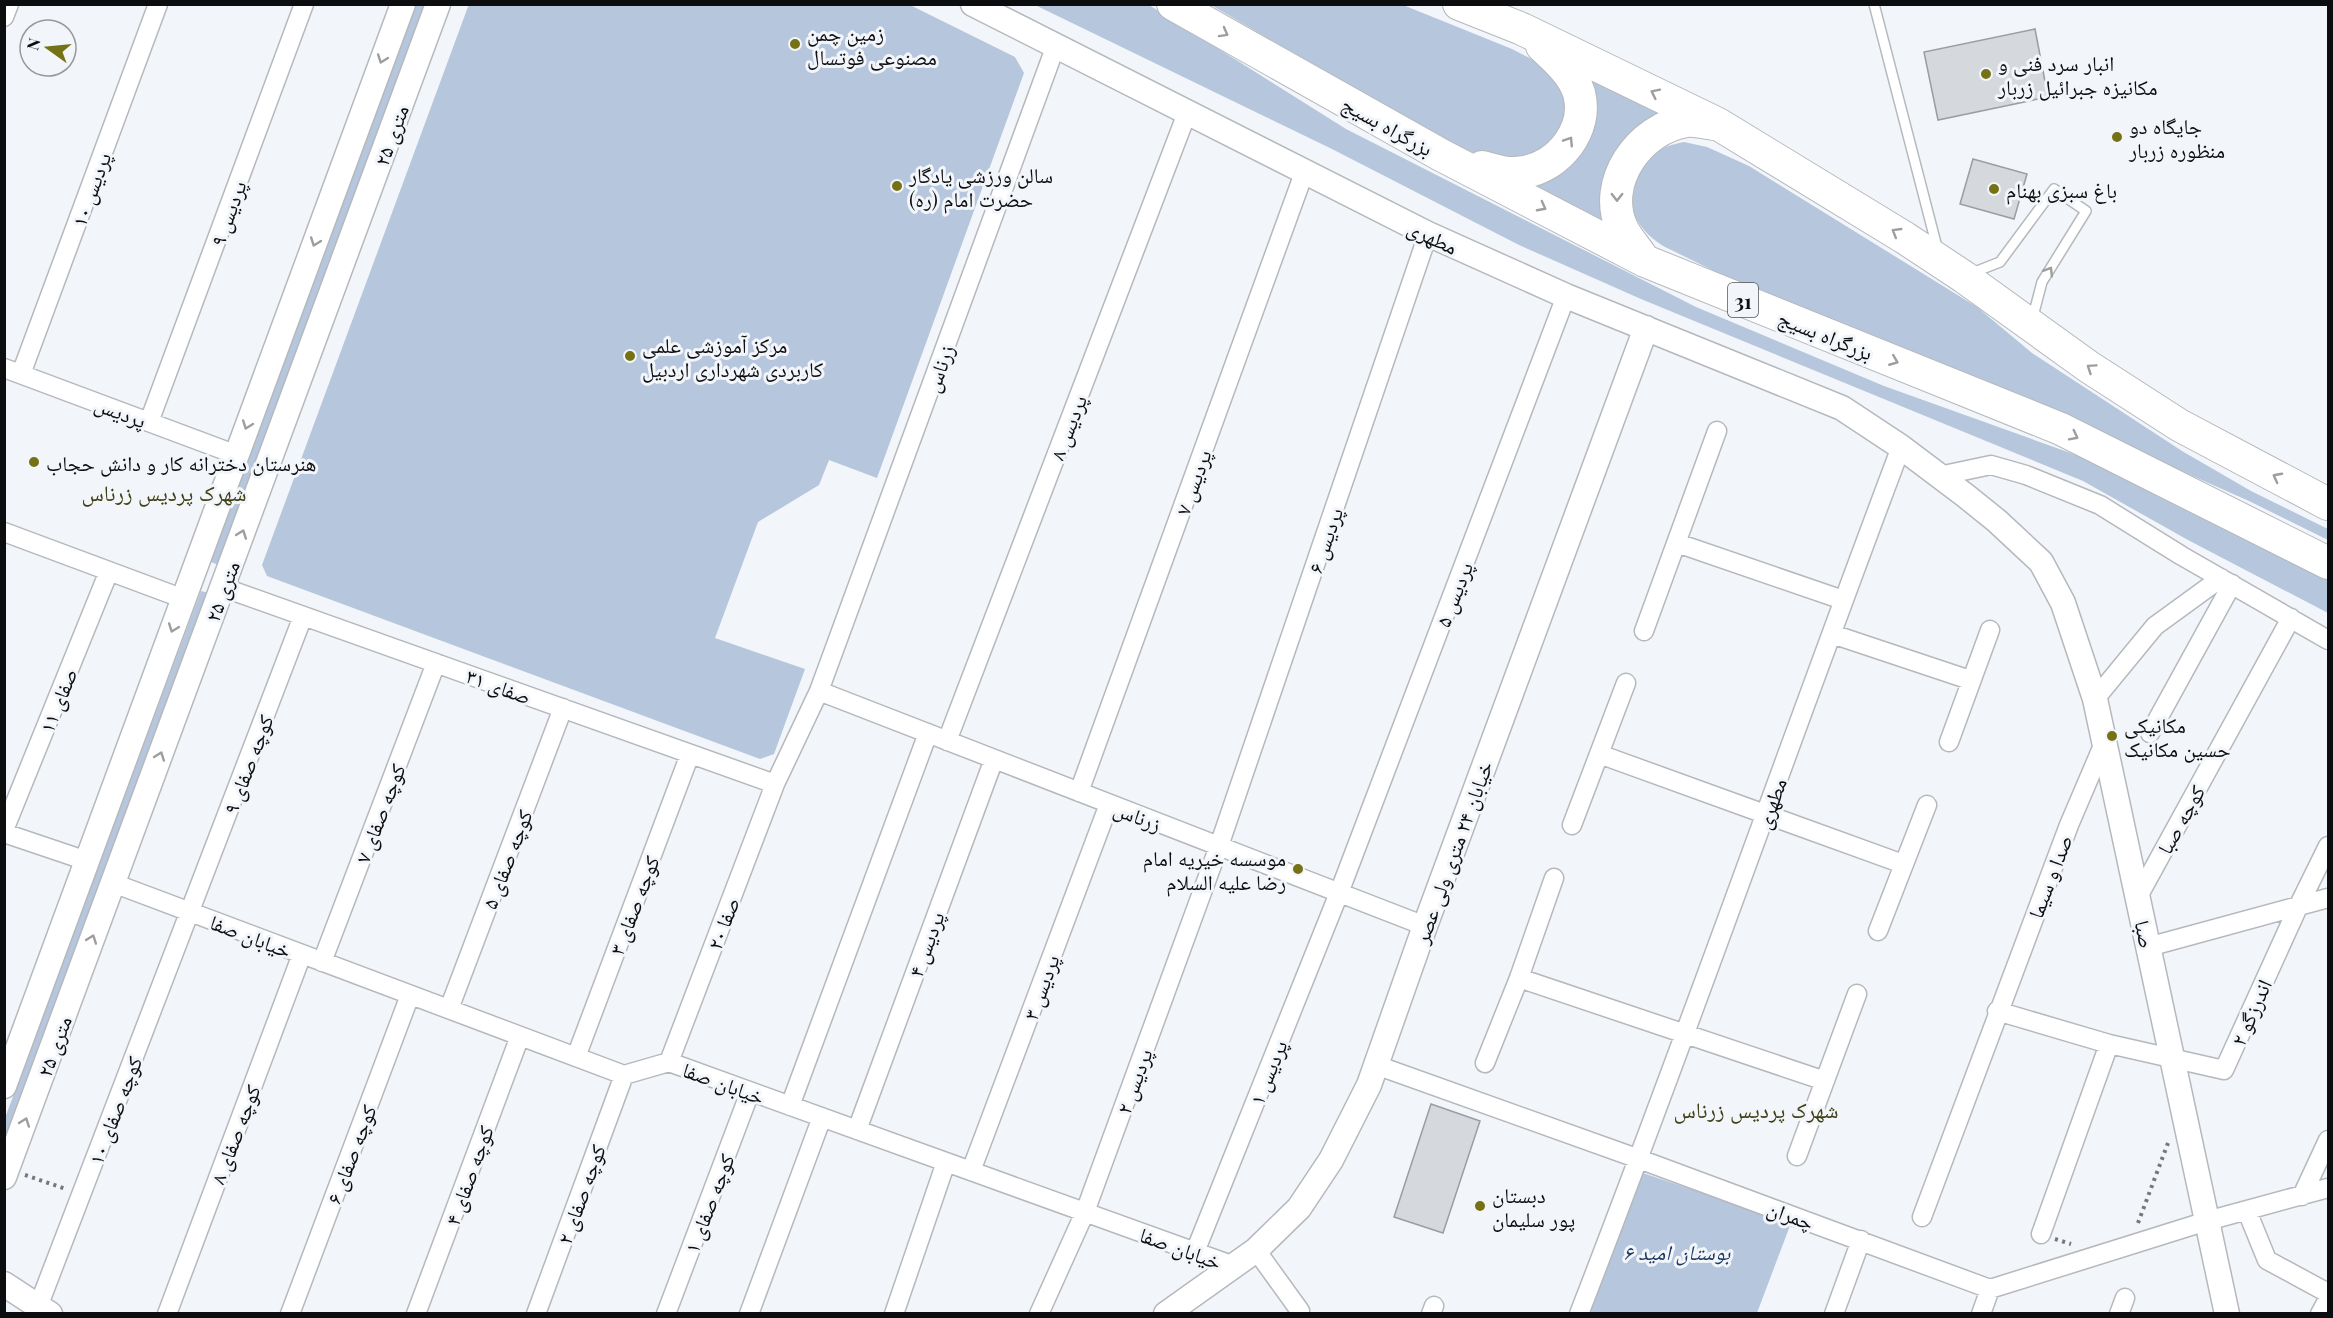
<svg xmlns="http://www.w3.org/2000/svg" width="2333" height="1318" viewBox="0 0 2333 1318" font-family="'Playfair Display','Noto Naskh Arabic',serif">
<rect width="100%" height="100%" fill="#f2f5f9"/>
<path fill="#b5c6dd" d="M469,4l441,1 105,52 9,16 -147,405 -48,-18 -10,25 -61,37 -43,116 90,31 -31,85 -14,5 -493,-183 -5,-11z
M413,5h12l-206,560 -11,-4z
M1035,5h114l197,124 350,178 188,79 195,70 137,61 112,55v41l-140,-73 -105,-59 -442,-182 -122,-54 -187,-96z
M1211,5h192l109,44 31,16 16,18 6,20 -1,17 -7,16 -31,26 -42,-4 -64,-31z
M1579,74l90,43 -22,10 -31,105 -92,-45 29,-10z
M1684,142l23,5 42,19 228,141 55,46 150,98 69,40 77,38v11l-79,-39 -241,-107 -195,-75 -150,-73c-12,-8 -22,-17 -28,-30 -9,-19 2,-50 19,-63 8,-6 20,-9 30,-11z
M201,591l8,2 -204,549v-24z
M1640,1172l151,51 -34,90 -169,1z"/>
<path fill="#d5d8dd" stroke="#9a9da2" stroke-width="1.5" d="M2035,29l13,68 -110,23 -14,-68z
M1973,159l54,15 -13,45 -54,-15z
M1431,1104l49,17 -37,112 -49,-16z"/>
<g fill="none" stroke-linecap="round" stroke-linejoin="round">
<defs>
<path id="lane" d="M1874,4l64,247
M1972,273l28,-11 54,-73 32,22 -44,71 -10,38"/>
<path id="street" d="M4,17l5,-13
M4,368l233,87
M21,374l137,-370
M149,422l155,-418
M1939,476l52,-11 35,10 74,30 82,51 146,84
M4,532l180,67
M1677,543l166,57
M222,587l553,197
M1644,631l73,-200
M1832,634l138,46
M819,691l606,235
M2095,699l60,-73 66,-48
M2150,733l82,-149
M947,741l240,-628
M1949,742l41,-112
M1599,754l304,110
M1079,792l225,-619
M1572,825l54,-142
M4,830l105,-259
M4,833l83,28
M113,883l511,192 45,-13 565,204
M2139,895l152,-277
M1878,931l49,-126
M2148,947l180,-49
M322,962l114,-299
M1519,978l306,103
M449,1009l114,-301
M1997,1011l112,33 115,26 75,-165 29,-59
M576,1057l114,-303
M669,1062l106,-278 44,-93 237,-646
M1485,1063l34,-85 35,-100
M1376,1065l263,94 351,130 217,-68 121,-33
M790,1106l138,-373
M857,1130l137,-371
M1797,1156l60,-162
M971,1171l138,-367
M2302,1196l26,-56
M2247,1211l20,49 61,33
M1922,1217l147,-392 35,-82
M2041,1234l68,-190
M1256,1250l44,61 -1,3
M1195,1252l144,-359 227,-597
M38,1307l265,-691
M167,1314l135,-360
M290,1314l120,-319
M416,1314l104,-278
M536,1314l88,-239
M666,1314l84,-222
M749,1314l73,-197
M894,1314l52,-152
M1039,1314l46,-102 134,-366 209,-612
M1431,1314l3,-8
M1579,1314c112,-288 213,-579 322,-867
M1834,1314l27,-74
M1981,1314l9,-25
M2119,1314l6,-16
M2320,1314l8,-15"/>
<path id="secondary" d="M973,4l455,230 138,62 276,112 59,39 65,49 31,25 44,41 22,41 32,96 132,615
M4,1086l399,-1082
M4,1177l434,-1173
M4,1284l46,30
M1166,1314l90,-64 43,-42 32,-48 38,-75 56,-159 221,-598"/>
<path id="highway" d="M1173,4l268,151 204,106 416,168 267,134
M1459,4l63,25 196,95 187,114 59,39 125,90 90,58 149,79
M1482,167c14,4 27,8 42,5 34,-5 65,-42 55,-79 -6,-19 -23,-34 -37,-47
M1643,259c-6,-10 -16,-20 -21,-31 -21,-45 17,-100 65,-107 8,-1 19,2 27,3"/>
</defs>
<use href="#lane" stroke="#b5b8bc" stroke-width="12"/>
<use href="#street" stroke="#b5b8bc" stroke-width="21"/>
<use href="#secondary" stroke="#b5b8bc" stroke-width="27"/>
<use href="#highway" stroke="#b5b8bc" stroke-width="34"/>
<path stroke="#75777a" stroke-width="4" stroke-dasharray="3 4.5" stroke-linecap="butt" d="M25,1175l41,14
M2138,1223l30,-80
M2055,1239l16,5"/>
<use href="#lane" stroke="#fff" stroke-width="9"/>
<use href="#street" stroke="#fff" stroke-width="18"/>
<use href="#secondary" stroke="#fff" stroke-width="24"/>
<use href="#highway" stroke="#fff" stroke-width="32"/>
</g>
<defs><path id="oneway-chevron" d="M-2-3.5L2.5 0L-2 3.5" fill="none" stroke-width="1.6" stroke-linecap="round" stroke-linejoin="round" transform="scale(1.5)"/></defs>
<g stroke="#9e9e9f">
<use href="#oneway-chevron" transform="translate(1224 33) rotate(29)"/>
<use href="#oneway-chevron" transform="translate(382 59) rotate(110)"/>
<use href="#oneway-chevron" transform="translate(1655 93) rotate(-154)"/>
<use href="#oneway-chevron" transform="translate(1569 141) rotate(-57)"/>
<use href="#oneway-chevron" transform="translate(1617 197) rotate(90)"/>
<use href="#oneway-chevron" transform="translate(1542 207) rotate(28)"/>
<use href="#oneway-chevron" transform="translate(1896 232) rotate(-149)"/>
<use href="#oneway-chevron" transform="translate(315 242) rotate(110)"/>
<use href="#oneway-chevron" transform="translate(2049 271) rotate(-58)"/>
<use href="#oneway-chevron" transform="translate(1894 361) rotate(22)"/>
<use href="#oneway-chevron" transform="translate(2091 368) rotate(-146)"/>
<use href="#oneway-chevron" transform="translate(247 425) rotate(110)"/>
<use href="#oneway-chevron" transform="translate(2074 436) rotate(27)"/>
<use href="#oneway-chevron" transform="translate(2277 477) rotate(-152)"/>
<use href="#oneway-chevron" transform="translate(242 534) rotate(-70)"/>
<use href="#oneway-chevron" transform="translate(173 628) rotate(110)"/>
<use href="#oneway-chevron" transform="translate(160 756) rotate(-70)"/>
<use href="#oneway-chevron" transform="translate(92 939) rotate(-70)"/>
<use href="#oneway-chevron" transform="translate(25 1122) rotate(-70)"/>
</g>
<g fill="#757216" stroke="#f2f5f9" stroke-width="2">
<circle cx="795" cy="44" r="6"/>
<circle cx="1986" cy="74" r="6"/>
<circle cx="2117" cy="137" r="6"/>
<circle cx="897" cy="186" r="6"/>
<circle cx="1994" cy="189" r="6"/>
<circle cx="630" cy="356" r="6"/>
<circle cx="34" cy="462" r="6"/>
<circle cx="2112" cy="736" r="6"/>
<circle cx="1298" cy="869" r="6"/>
<circle cx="1480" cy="1206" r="6"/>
</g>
<g text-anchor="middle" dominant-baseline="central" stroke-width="6" stroke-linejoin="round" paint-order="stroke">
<rect fill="#f2f5f9" stroke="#515355" stroke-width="1.5" x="1728" y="283" width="30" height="34" rx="4.5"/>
<g font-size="20" font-weight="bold" fill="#0c0d0f">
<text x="1743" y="300">31</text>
</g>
<g font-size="21" fill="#0c0d0f" stroke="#f2f5f9" text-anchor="start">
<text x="807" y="32">زمین چمن<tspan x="807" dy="24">مصنوعی فوتسال</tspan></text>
<text x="1998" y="62">انبار سرد فنی و<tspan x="1998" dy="24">مکانیزه جبرائیل زربار</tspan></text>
<text x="2129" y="125">جایگاه دو<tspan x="2129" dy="24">منظوره زربار</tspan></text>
<text x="909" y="174">سالن ورزشی یادگار<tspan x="909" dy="24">حضرت امام (ره)</tspan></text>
<text x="2006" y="189">باغ سبزی بهنام</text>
<text x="642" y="344">مرکز آموزشی علمی<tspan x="642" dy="24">کاربردی شهرداری اردبیل</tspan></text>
<text x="46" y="462">هنرستان دخترانه کار و دانش حجاب</text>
<text x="2124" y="724">مکانیکی<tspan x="2124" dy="24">حسین مکانیک</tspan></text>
<text x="1286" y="857" text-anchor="end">موسسه خیریه امام<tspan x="1286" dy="24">رضا علیه السلام</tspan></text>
<text x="1492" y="1194">دبستان<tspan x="1492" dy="24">پور سلیمان</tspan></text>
</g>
<g font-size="21" fill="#0c0d0f" stroke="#f2f5f9">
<text transform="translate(1388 125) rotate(29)">بزرگراه بسیج</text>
<text transform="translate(390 135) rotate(-70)">۲۵ متری</text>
<text transform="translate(90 189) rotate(-70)">پردیس ۱۰</text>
<text transform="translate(227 213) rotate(-70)">پردیس ۹</text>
<text transform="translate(1433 236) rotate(25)">مطهری</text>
<text transform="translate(1826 334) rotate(22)">بزرگراه بسیج</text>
<text transform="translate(938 368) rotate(-70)">زرناس</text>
<text transform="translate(121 411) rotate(21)">پردیس</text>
<text transform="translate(1067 427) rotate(-69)">پردیس ۸</text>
<text transform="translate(1192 482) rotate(-70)">پردیس ۷</text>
<text transform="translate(1324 540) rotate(-71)">پردیس ۶</text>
<text transform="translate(221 591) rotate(-70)">۲۵ متری</text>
<text transform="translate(1453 594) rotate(-69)">پردیس ۵</text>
<text transform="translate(499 685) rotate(20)">صفای ۳۱</text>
<text transform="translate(57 700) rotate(-68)">صفای ۱۱</text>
<text transform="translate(247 764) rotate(-69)">کوچه صفای ۹</text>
<text transform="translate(1770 803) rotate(-70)">مطهری</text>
<text transform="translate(379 813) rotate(-69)">کوچه صفای ۷</text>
<text transform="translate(1138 815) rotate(21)">زرناس</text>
<text transform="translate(2180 819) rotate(-61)">کوچه صبا</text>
<text transform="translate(1452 852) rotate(-70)">خیابان ۲۴ متری ولی عصر</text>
<text transform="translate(506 859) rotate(-69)">کوچه صفای ۵</text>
<text transform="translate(2049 876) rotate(-69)">صدا و سیما</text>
<text transform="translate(633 905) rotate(-69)">کوچه صفای ۳</text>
<text transform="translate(722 923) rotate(-69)">صفا ۲۰</text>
<text transform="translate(2146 934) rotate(79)">صبا</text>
<text transform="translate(251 935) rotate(21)">خیابان صفا</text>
<text transform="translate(925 944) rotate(-70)">پردیس ۴</text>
<text transform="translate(1040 987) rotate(-70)">پردیس ۳</text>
<text transform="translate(2250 1012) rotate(-66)">اندرزگو ۲</text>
<text transform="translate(53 1046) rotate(-70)">۲۵ متری</text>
<text transform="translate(1267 1072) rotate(-68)">پردیس ۱</text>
<text transform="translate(1133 1081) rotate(-70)">پردیس ۲</text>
<text transform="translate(724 1082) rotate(20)">خیابان صفا</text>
<text transform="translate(114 1110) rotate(-69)">کوچه صفای ۱۰</text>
<text transform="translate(234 1134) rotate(-69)">کوچه صفای ۸</text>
<text transform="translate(350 1154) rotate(-69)">کوچه صفای ۶</text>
<text transform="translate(468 1175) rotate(-70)">کوچه صفای ۴</text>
<text transform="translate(580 1194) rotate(-70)">کوچه صفای ۲</text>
<text transform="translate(708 1203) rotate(-69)">کوچه صفای ۱</text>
<text transform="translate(1791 1214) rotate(20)">چمران</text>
<text transform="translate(1181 1247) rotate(20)">خیابان صفا</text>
</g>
<g font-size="21" font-style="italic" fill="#1d3961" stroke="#f2f5f9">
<text x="1677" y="1251">بوستان امید ۶</text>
</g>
<g font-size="22" fill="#403f16" stroke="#f2f5f9">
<text x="164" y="492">شهرک پردیس زرناس</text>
<text x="1756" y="1109">شهرک پردیس زرناس</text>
</g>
</g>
<rect width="2333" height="1318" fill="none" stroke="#0c0d0f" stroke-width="12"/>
<g transform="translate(48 48) rotate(285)"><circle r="28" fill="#f2f5f9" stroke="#96989b" stroke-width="1.5"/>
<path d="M0-4.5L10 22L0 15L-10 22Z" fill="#757216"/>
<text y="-9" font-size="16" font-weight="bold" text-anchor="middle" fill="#0c0d0f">N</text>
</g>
</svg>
